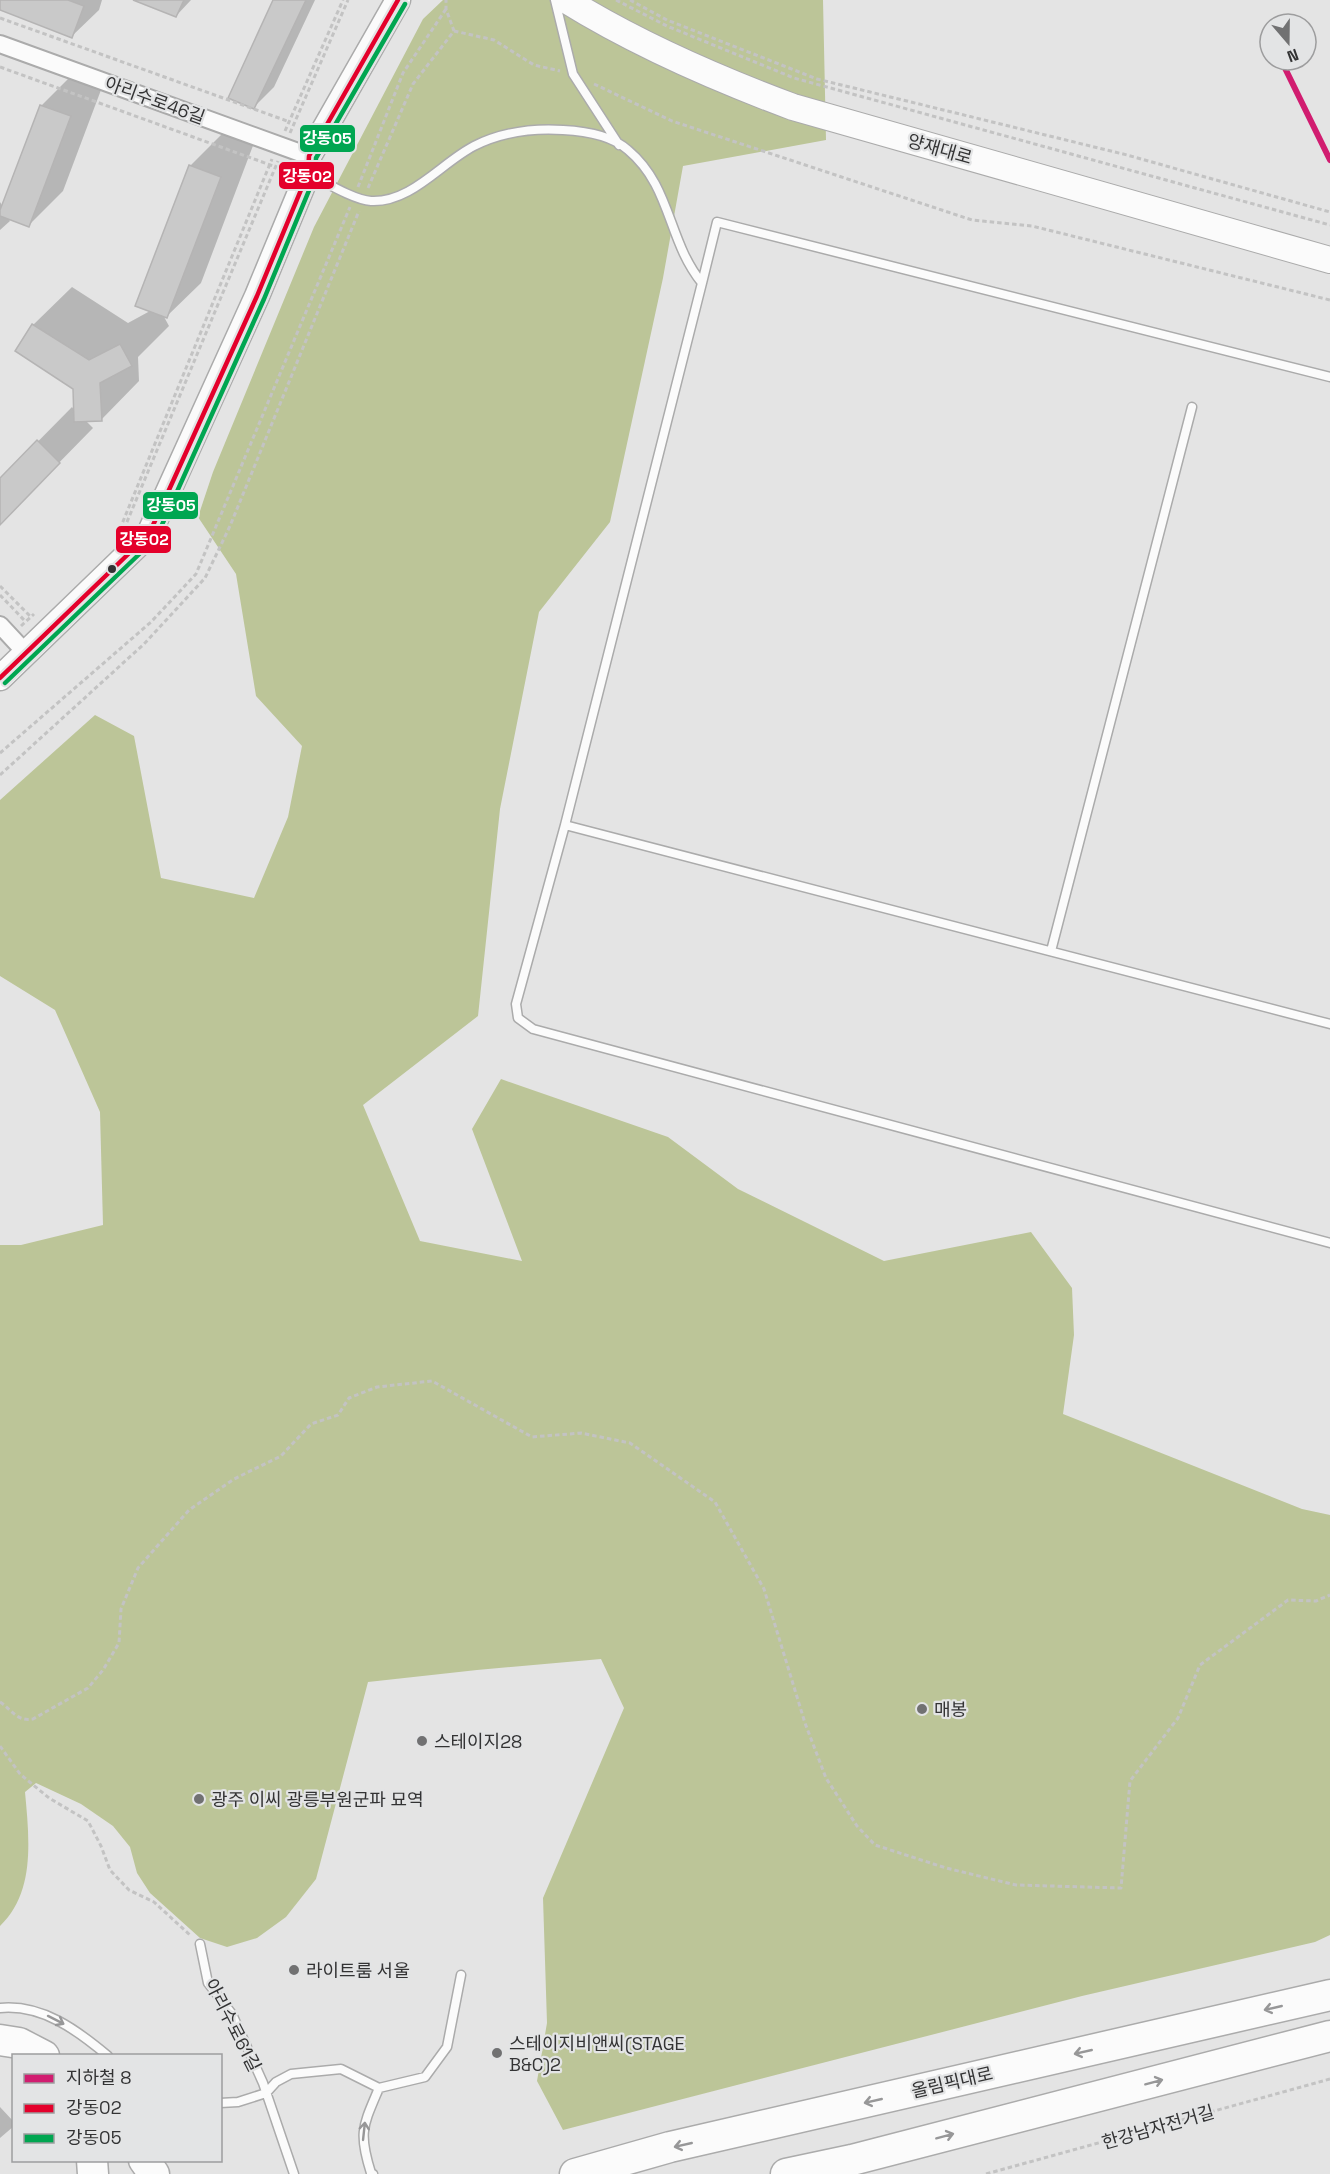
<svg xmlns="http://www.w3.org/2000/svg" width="1330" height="2174" viewBox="0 0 1330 2174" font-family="'Space Grotesk','Noto Sans KR',sans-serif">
<rect width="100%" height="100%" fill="#e4e4e4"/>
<path fill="#bcc598" d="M443,0h380l3,140 -143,26 -20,112 -53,244 -71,90 -39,197 -22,207 -115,89 57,136 102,20 -50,-132 29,-50 167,58 70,52 146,72 147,-29 41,56 2,47 -11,79 239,95 28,6v420l-15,7 -233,54 -519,134 -26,-49 10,-58 -4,-125 81,-190 -23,-49 -124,11 -109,12 -52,197 -30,38 -29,21 -30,9 -27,-9 -50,-45 -13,-20 -7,-26 -17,-21 -32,-22 -45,-21 -11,9c4,45 11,100 -25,134v-681h21l82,-20 -3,-113 -45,-102 -55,-34v-176l95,-85 39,21 27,142 93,20 34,-81 14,-71 -46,-50 -20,-122 -38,-57 15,-45 101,-245 109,-208z"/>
<path fill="#0003" d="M0,0h102l-3,10 -27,26 -72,-27z
M157,0h34l-15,16z
M275,0h40l-41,87 -20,20z
M76,71l28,11 -41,109 -34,34 -21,-7 2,3 -10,9v-28l3,5 39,-102z
M224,132l30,11 -53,140 -35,34 -3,-2 6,11 -31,31 1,24 -38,39h-16l8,8 -93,95v-43l72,-73 3,4 -1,-23 -41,-63 39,-38 56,36 22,-12 40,-145z
M0,2107l14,15v4l-14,12z"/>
<path fill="#c9c9c9" stroke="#b5b4b4" stroke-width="1.5" d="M0,0h68l16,6 -12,32 -72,-28z
M133,0h51l-8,17z
M273,0h33l-52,109 -26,-11z
M40,105l31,11 -42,111 -29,-11v-6z
M189,165l32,12 -54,141 -32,-12z
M32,324l57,36 31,-16 12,22 -32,17 2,38 -28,1 -1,-33 -58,-38z
M37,440l23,23 -60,62v-47z"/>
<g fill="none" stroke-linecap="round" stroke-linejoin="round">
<defs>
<path id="lane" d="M555,0l18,74 46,71
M309,174c16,8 45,26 62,27 40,2 70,-38 103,-55 28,-14 58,-18 89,-16 21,1 48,5 65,20 44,37 39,90 74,133l-137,542 765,199
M702,283l15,-61 613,155
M565,825l-49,179 2,14 15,11 797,214
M1051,951l141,-544
M200,1944l8,39 24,31 31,69 31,91
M0,2008c42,-4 77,22 108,48
M220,2103l18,-1 28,-9 10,-11 15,-8 50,-5 38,19 46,-11 22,-30 14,-72
M373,2174l-2,-1c-13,-41 -8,-47 8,-85"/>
<path id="street" d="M0,44l309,112
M0,625l26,28"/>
<path id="secondary" d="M0,678l149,-144 108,-238 51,-123 1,-17 89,-156"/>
<path id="primary" d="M566,0c71,44 149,78 227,107l537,153"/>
<path id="highway" d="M0,2040l19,3 25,13
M92,2160l1,14
M144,2160l10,14
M575,2174l95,-27 660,-152
M786,2174l66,-14 478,-124"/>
</defs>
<use href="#lane" stroke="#ababab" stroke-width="11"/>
<use href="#street" stroke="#ababab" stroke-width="20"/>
<use href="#secondary" stroke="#ababab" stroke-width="27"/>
<use href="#primary" stroke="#ababab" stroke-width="28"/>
<use href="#highway" stroke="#ababab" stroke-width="33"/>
<path stroke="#c3c3c3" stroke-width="3" stroke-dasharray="4.5 3" stroke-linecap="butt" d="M616,0l51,26 127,52 536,147
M630,0l37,20 150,59 310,76 203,57
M0,18l290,104
M454,31l40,9 40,25 26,6
M0,67l276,100
M594,84l78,37 300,99 60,6 298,74
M285,131l58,-131
M290,133l58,-133
M358,187l45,-114 43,-64
M368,188l45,-104 41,-53 -8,-22v-9
M124,529l154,-368
M117,536l155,-377
M0,586l31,31
M0,595l26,27
M21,626l13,-12
M0,753l151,-131 45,-48 154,-367
M0,775l144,-131 61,-66 25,-52 129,-315
M0,1702c12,8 17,20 33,17l55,-31 15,-18 16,-27 2,-34 17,-41 51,-58 45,-31 47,-23 30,-32 27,-9 11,-17 28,-11 55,-6 100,56 49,-4 49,10 85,59 49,87 41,134 21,55 31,48 18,19 71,23 70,17 105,3 9,-107 48,-63 22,-53 88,-65 28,1 14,-6
M0,1746l20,28 29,24 39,23 13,25 9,24 19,20 25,12 37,34
M986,2174l344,-95"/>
<use href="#lane" stroke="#fbfbfb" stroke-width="8"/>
<use href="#street" stroke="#fbfbfb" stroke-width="16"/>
<use href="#secondary" stroke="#fbfbfb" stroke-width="24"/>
<use href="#primary" stroke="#fbfbfb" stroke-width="26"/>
<use href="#highway" stroke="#fbfbfb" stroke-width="30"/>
<defs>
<path id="bus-1" d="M0,678l149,-144 108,-238 51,-123 1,-17 89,-156"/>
<path id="bus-2" d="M5,683l151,-145 108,-239 51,-123 1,-18 89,-154"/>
</defs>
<use href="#bus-1" stroke="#e3e4e5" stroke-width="9"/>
<use href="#bus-2" stroke="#e3e4e5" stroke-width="9"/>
<use href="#bus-1" stroke="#e4002b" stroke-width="4.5"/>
<use href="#bus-2" stroke="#00a651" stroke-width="4.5"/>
<defs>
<path id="metro-1" d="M1281,60l49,100"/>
</defs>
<use href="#metro-1" stroke="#e3e4e5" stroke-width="10"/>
<use href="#metro-1" stroke="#d11d70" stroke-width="6"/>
</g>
<defs><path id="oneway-shaft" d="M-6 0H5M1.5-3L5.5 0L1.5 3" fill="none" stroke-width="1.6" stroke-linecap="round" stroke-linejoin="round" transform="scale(1.5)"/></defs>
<g stroke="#979798">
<use href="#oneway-shaft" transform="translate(1273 2008) rotate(167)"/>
<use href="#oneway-shaft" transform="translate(56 2020) rotate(27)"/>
<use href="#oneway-shaft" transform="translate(1083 2052) rotate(167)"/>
<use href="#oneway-shaft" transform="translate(1154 2082) rotate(-15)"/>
<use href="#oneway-shaft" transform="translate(873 2101) rotate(167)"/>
<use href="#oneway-shaft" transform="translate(364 2131) rotate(-84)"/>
<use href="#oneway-shaft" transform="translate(945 2136) rotate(-15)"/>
<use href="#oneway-shaft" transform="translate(683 2145) rotate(167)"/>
</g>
<circle fill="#333334" stroke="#e3e4e5" stroke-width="2" cx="112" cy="569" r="5"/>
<g fill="#717172" stroke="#e3e4e5" stroke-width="2">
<circle cx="922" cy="1709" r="6"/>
<circle cx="422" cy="1741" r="6"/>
<circle cx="199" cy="1799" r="6"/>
<circle cx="294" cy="1970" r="6"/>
<circle cx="497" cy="2053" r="6"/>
</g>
<g text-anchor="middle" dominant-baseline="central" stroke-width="4.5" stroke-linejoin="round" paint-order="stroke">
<g font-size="18" fill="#333334" stroke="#e3e4e5">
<text transform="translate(155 100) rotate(20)">아리수로46길</text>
<text transform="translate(940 149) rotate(16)">양재대로</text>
<text transform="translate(233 2025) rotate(63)">아리수로61길</text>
<text transform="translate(952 2082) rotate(-13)">올림픽대로</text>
<text transform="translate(1158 2127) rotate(-16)">한강남자전거길</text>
</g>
<g font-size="18" fill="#333334" stroke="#e3e4e5" text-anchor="start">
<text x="934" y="1709">매봉</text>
<text x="434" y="1741">스테이지28</text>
<text x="211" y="1799">광주 이씨 광릉부원군파 묘역</text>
<text x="306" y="1970">라이트룸 서울</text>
<text x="509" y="2043">스테이지비앤씨(STAGE<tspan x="509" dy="21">B&amp;C)2</tspan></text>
</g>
</g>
<g stroke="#e3e4e5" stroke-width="2">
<rect x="299" y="124" width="57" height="29" rx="6" fill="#00a651"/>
<rect x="278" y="161" width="57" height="29" rx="6" fill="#e4002b"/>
<rect x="142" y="491" width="57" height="29" rx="6" fill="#00a651"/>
<rect x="115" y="525" width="57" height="29" rx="6" fill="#e4002b"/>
</g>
<g font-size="16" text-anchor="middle" font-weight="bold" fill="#fff">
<text x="327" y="144">강동05</text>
<text x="307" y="182">강동02</text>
<text x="171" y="511">강동05</text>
<text x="144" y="545">강동02</text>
</g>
<rect x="12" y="2054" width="210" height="108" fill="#e3e4e5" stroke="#9d9d9e" stroke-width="1.5"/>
<rect x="24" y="2074" width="30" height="9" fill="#d11d70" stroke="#9d9d9e" stroke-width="1.5"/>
<text x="66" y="2084" font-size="18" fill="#333334">지하철 8</text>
<rect x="24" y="2104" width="30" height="9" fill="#e4002b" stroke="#9d9d9e" stroke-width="1.5"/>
<text x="66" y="2114" font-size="18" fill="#333334">강동02</text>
<rect x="24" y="2134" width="30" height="9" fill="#00a651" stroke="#9d9d9e" stroke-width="1.5"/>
<text x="66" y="2144" font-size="18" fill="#333334">강동05</text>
<g transform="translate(1288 42) rotate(160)"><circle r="28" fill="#e3e4e5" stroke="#9d9d9e" stroke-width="1.5"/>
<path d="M0-4.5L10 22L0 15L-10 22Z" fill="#717172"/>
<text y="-9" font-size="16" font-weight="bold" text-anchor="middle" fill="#333334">N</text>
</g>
</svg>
